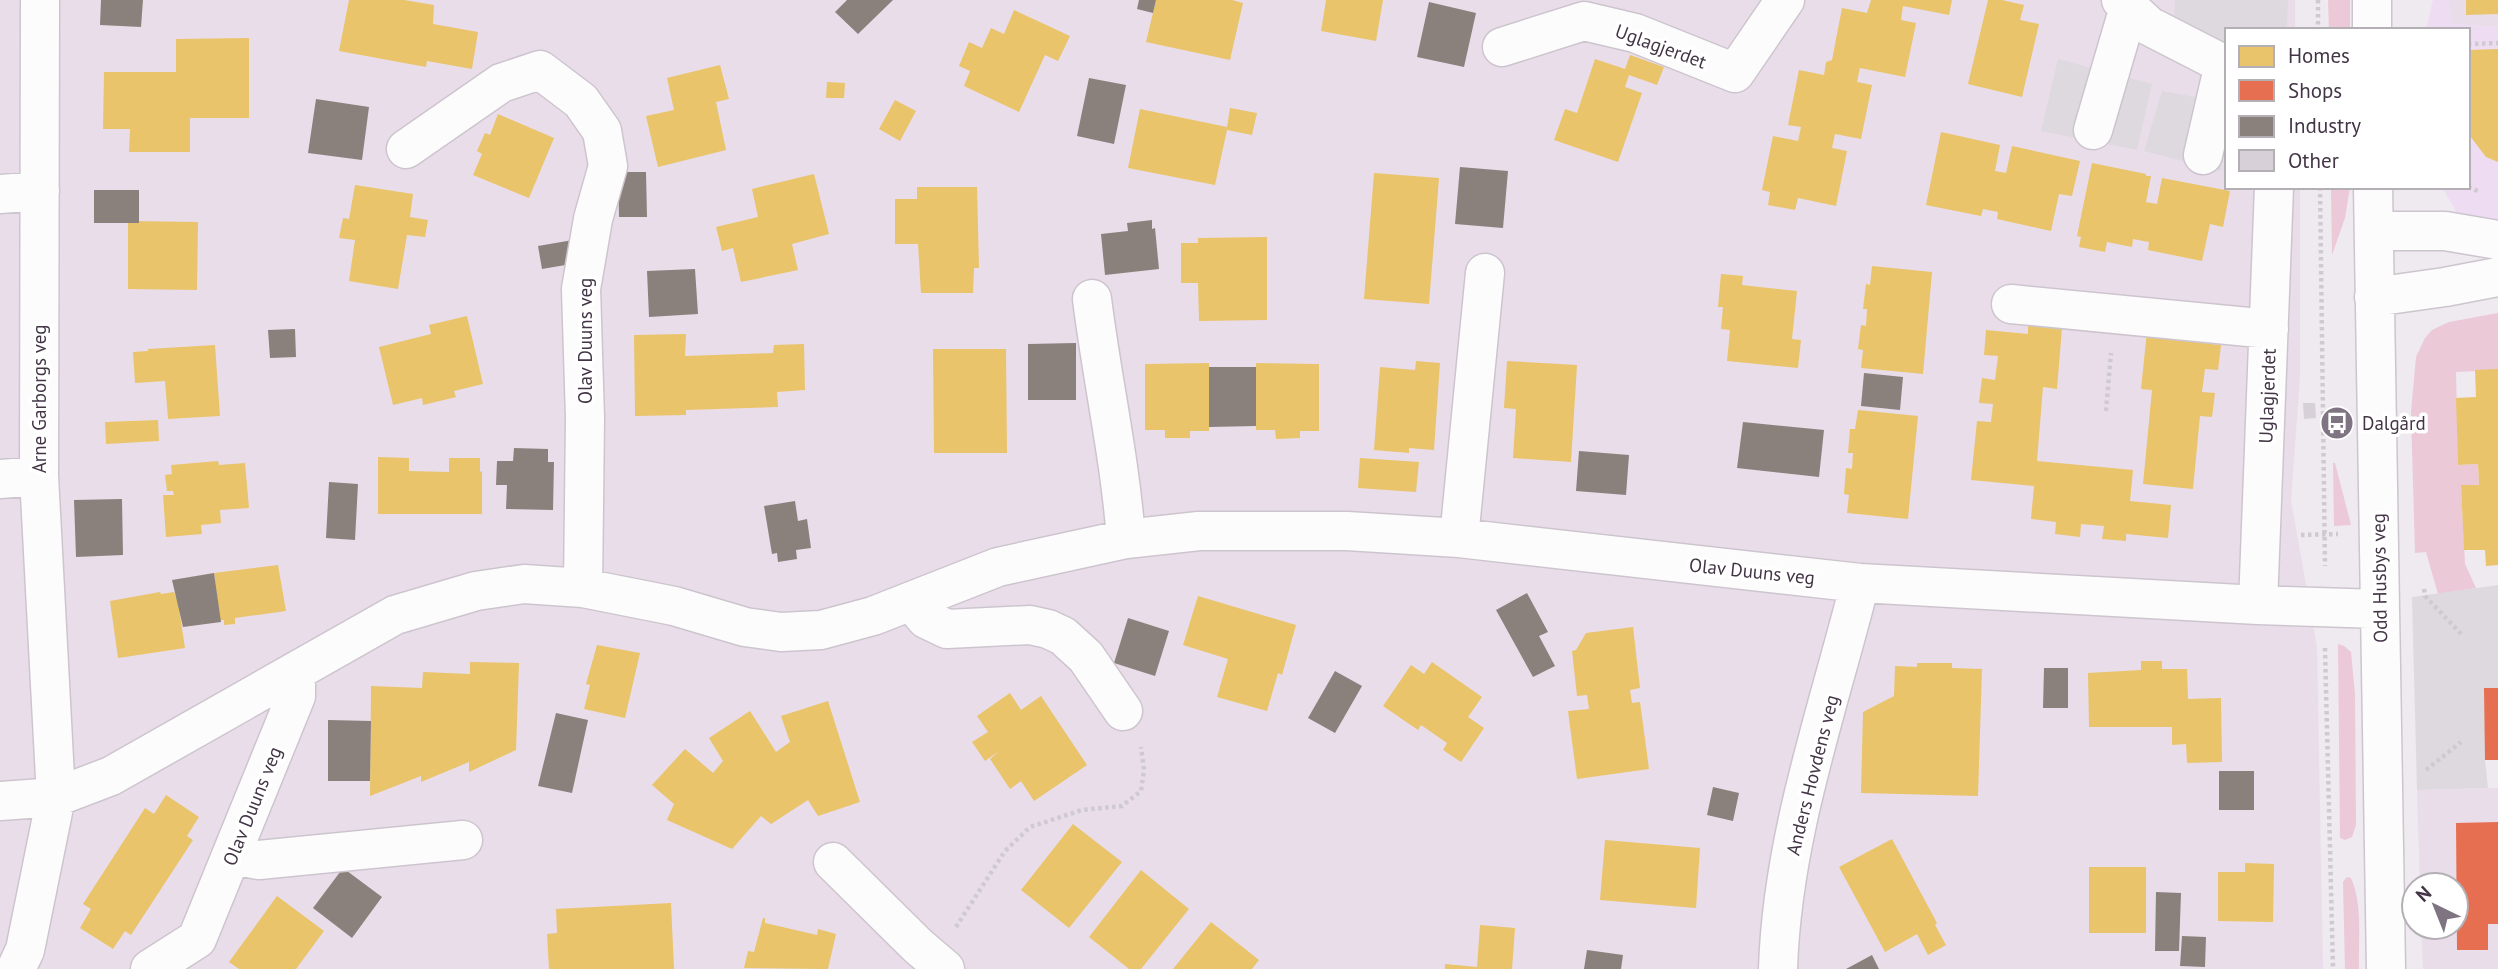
<svg xmlns="http://www.w3.org/2000/svg" width="2498" height="969" viewBox="0 0 2498 969" font-family="'PT Sans',sans-serif">
<rect width="100%" height="100%" fill="#efe9f0"/>
<path fill="#e9ddea" d="M0,0h2295v30h-68v157h73v191l-9,122 26,147 6,322h-2323z
M2448,0h50v27l-46,-3z
M2498,788v181h-75l-2,-42h35v-42h-36l-3,-95z"/>
<path fill="#eedcf3" d="M2433,0h15l4,24 46,3v197l-35,-1 -21,-36h26v-157h-42z"/>
<path fill="#ebc9d7" d="M2328,0h22v30h-21z
M2331,187h19l-5,31 -13,37z
M2498,313v57l-42,2 2,93 20,-1 1,21 -18,1 4,78 11,24 -38,6 -12,-42 -11,1 -4,-141 5,-55 9,-19 7,-8 17,-8z
M2333,463h2l16,62 -17,1z
M2338,644l6,2 7,6 4,42 1,131 -4,12 -7,3 -5,-2z
M2347,877l4,1c12,27 7,62 8,91h-14l-2,-87z"/>
<path fill="#ded9df" d="M2175,0h113l-1,30h-60v21l-53,-32z
M2058,59l94,25 -15,66 -96,-19z
M2162,91l65,12v33l-6,35 -77,-20z
M2498,585v103h-13v72l3,28 -71,2 -5,-193z"/>
<path fill="#e9c46a" d="M349,0h55l30,5 -1,19 45,8 -6,37 -45,-8 -1,6 -87,-16z
M1156,0h76l11,3 -13,57 -84,-18z
M1326,0h57l-7,41 -55,-10z
M1871,0h81l-3,15 -46,-9 -2,14 15,3 -11,54 -45,-9 -3,14 15,3 -11,54 -26,-5 -3,14 15,3 -11,55 -38,-8 -3,12 -27,-5 2,-13 -8,-2 11,-54 25,5 3,-14 -13,-2 11,-55 25,5 2,-13 6,-2 10,-52 25,5z
M1988,0h14l22,5 -4,15 19,4 -17,73 -54,-13z
M2466,0h32v14l-32,1z
M1014,10l56,26 -12,25 -13,-6 -26,57 -55,-26 6,-15 -11,-5 10,-24 13,6 9,-20 13,6z
M249,38v80h-59v34h-61l1,-23h-27l1,-57h72v-33z
M2498,49v113l-12,-5 -16,-21 -2,-86z
M1630,55l34,12 -7,18 -28,-10 -4,12 17,6 -24,69 -64,-22 11,-31 12,4 18,-54 30,10z
M720,65l9,34 -13,3 10,48 -68,17 -12,-51 28,-6 -7,-32z
M827,82l18,1 -1,15h-18z
M895,100l21,11 -16,30 -21,-12z
M1230,108l27,5 -5,22 -25,-5 -12,55 -87,-17 12,-59 87,18z
M498,114l56,24 -25,60 -56,-23 9,-21 -5,-3 8,-18 5,2z
M1941,132l59,13 -5,26 11,2 6,-27 68,15 -8,35 -13,-2 -8,37 -54,-12 1,-7 -15,-3 -2,7 -55,-11z
M2092,163l54,11v2h5l-5,26 11,2 5,-26 68,13 -7,36 -13,-3 -8,37 -54,-11 1,-8 -16,-3 -1,8 -25,-5 -2,10 -26,-5 2,-10 -4,-1z
M1374,173l65,5 -10,126 -65,-5z
M814,174l15,60 -37,10 6,26 -57,12 -8,-34 -11,3 -6,-24 42,-10 -6,-28z
M355,185l58,9 -3,23 18,3 -3,17 -18,-2 -9,54 -49,-8 6,-41 -16,-2 4,-20 6,1z
M917,187h60l2,81h-5l-1,25h-52l-3,-49h-23v-45h22z
M128,221l70,1 -1,68 -69,-1z
M1267,237v83l-68,1 -1,-38h-17v-40h17v-5z
M1872,266l60,6 -9,102 -62,-6 2,-18 -5,-1 3,-24 5,1 1,-17h-4l3,-25 4,1z
M1721,274l22,2 -1,9 55,6 -5,48 9,1 -3,28 -71,-7 3,-31 -9,-1 2,-22h-5z
M467,316l16,68 -29,7 2,6 -33,8 -1,-7 -29,7 -14,-58 52,-13 -2,-9z
M2028,325l34,3 -5,61 -14,-2 -6,74 96,9 -3,31 41,4 -3,33 -42,-4v7l-24,-2 2,-13 -23,-2 -1,13 -25,-3 1,-12 -25,-3 3,-33 -63,-6 6,-59 14,1 2,-18 -14,-1 3,-25 13,2 3,-24 -14,-1 2,-25 42,4z
M2147,331l27,3v6l47,5 -3,25 -13,-1 -3,23 13,1 -3,24 -12,-1 -7,73 -50,-5 9,-94 -11,-1z
M686,334l-1,22 88,-3 1,-8 30,-1 1,46 -28,2 1,15 -92,3v5l-51,1 -1,-81z
M215,345l5,71 -52,3 -3,-38 -30,2 -2,-31 15,-1v-2z
M933,349h73l1,104h-73z
M1416,361l24,2 -6,87 -25,-2v5l-35,-3 6,-83 35,3z
M1507,361l70,4 -6,97 -58,-4 3,-49 -12,-1z
M1209,363v68h-19v7h-25v-8h-20v-66z
M1256,363l63,1v67h-19v7l-24,1 -1,-9h-19z
M2498,369v196l-12,1 -1,-16h-21l-3,-65h18l-1,-21 -20,1 -2,-67 20,-1 -1,-27z
M1858,410l60,6 -10,103 -61,-6 2,-18 -5,-1 2,-26 6,1 1,-16h-5l2,-24h5z
M158,420l1,21 -53,3 -1,-22z
M378,457l31,1v13l40,1v-14h31v14l2,-1v43h-104z
M1360,458l59,4 -3,30 -58,-4z
M218,461l1,4 26,-2 4,45 -29,2 1,13 -20,2 1,9 -36,3 -3,-42h11l-1,-4h-6l-2,-16 7,-1 -1,-9z
M278,565l8,46 -51,7v6l-11,1v-5h-4l-6,-47z
M160,592l1,2 13,-2 4,10 7,46 -67,10 -8,-57z
M1198,596l98,29 -14,50 -4,-2 -11,38 -50,-14 11,-38 -45,-14z
M1633,627l7,61 -10,2 2,13 8,-1 9,67 -72,10 -9,-68 21,-2 -2,-14 -10,1 -5,-45 4,-1 10,-17z
M597,645l43,8 -15,65 -41,-9 6,-24 -4,-1z
M2141,661h21v8h25l1,30 33,-1 1,64 -35,1 -1,-19 -14,1v-18h-83l-1,-54 53,-3z
M470,662l49,1 -3,87 -47,22v-10l-48,20v-6l-51,20 1,-110 51,2 1,-16 47,2z
M1432,662l50,35 -14,20 16,11 -23,34 -18,-12 4,-7 -26,-18 -3,5 -35,-24 28,-41 13,9z
M1917,663h35v5l30,1 -4,127 -117,-3 2,-81 31,-16 1,-30 22,1z
M1010,693l11,17 20,-14 46,69 -53,36 -13,-20 -11,8 -20,-30 9,-8 -14,10 -13,-19 16,-10 -11,-16z
M828,701l32,101 -42,14 -10,-16 -37,24 -10,-8 -29,33 -65,-29 7,-16 -22,-19 33,-36 28,24 10,-12 -14,-23 41,-27 26,41 14,-10 -9,-26z
M166,795l33,22 -12,19 6,4 -62,95 -6,-4 -12,18 -33,-21 11,-19 -8,-5 62,-96 9,6z
M1073,824l49,38 -53,66 -48,-38z
M1892,839l45,84 -2,2 11,20 -18,10 -11,-21 -32,18 -46,-85z
M1605,840l95,8 -4,60 -96,-8z
M2245,863l29,1 -1,58 -55,-1v-49h27z
M2089,867h57v66h-57z
M1141,870l48,39 -48,60h-12l-40,-32z
M277,896l47,35 -28,38h-57l-10,-7z
M671,903l3,66h-125l-2,-35 10,-1 -1,-24z
M763,918h2v5l52,12 1,-6 18,5 -8,35 -84,-1 4,-17 6,1z
M1211,922l48,38 -7,9h-79z
M1480,925l35,3 -3,41h-67v-5l32,3z"/>
<path fill="#e76f51" d="M2484,688h14v72h-13z
M2498,822v102h-10v26h-31l-1,-127z"/>
<path fill="#8a817c" d="M101,0h42l-2,27 -41,-2z
M847,0h46l-35,34 -23,-22z
M1139,0h17l-3,13 -16,-4z
M1429,2l47,11 -12,54 -47,-10z
M1089,78l37,7 -12,59 -37,-8z
M316,99l53,8 -7,53 -54,-7z
M1460,167l48,4 -5,57 -48,-4z
M618,172h28l1,45h-28z
M94,190h45v33h-45z
M1152,220v9l3,-1 4,41 -54,6 -4,-41 27,-3 -1,-8z
M573,240l4,23 -35,6 -4,-23z
M695,269l3,45 -49,3 -2,-46z
M295,329l1,28 -26,1 -2,-28z
M1076,343v57h-48v-56z
M1209,367h47v59l-47,1z
M1864,373l39,4 -3,33 -39,-4z
M1743,422l81,8 -5,47 -82,-9z
M514,448l34,1v13h6l-1,48 -47,-1 1,-24h-11l1,-24h16z
M1579,451l50,4 -3,40 -50,-4z
M329,482l29,2 -3,56 -29,-2z
M122,499l1,56 -47,2 -2,-57z
M795,501l3,20 9,-2 4,29 -15,2 1,9 -19,3 -1,-9 -5,1 -8,-48z
M214,573l7,49 -38,5 -11,-47z
M1527,593l21,39 -9,4 16,30 -22,11 -37,-67z
M1128,618l41,13 -14,45 -41,-13z
M2044,668h24v40h-25z
M1335,671l27,15 -27,47 -27,-15z
M556,713l32,7 -16,73 -34,-7z
M328,720l43,1 -1,60h-42z
M2219,771h35v39h-35z
M1713,787l26,6 -6,28 -26,-6z
M343,868l39,29 -30,41 -39,-30z
M2156,892l25,1 -2,58h-24z
M2182,936l24,1 -1,30 -25,-1z
M1587,950l36,5 -2,14h-37z
M1872,955l7,14h-33z"/>
<path fill="#d7d0d8" d="M2303,403h12l1,15 -12,1z"/>
<g fill="none" stroke-linecap="round" stroke-linejoin="round">
<defs>
<path id="minor" d="M2121,0l28,26 78,40
M2372,0v30
M1502,47l82,-26 51,12 100,40 50,-73
M2093,130l36,-123
M406,149l95,-66 39,-13 41,31 21,30 6,35 -15,53 -12,70 4,129 -2,170
M2203,155l21,-91
M2373,187l13,782
M0,194l40,-3
M2374,231h71l53,9
M2374,297l71,-10 53,-10
M1092,299c10,80 28,159 34,240
M2011,304l258,25
M0,479l39,-3
M1459,538l26,-265
M911,601l15,18 21,10 83,-4 18,4 15,7 23,21 37,54
M2258,605l16,-418
M0,801l56,-4 55,-21 284,-161 81,-24 48,-7 59,4 91,18 71,21 36,5 40,-2 52,-14 125,-49 128,-28 73,-8h148l112,7 401,45 398,22 121,4
M232,855l27,5 204,-20
M833,862l85,84 27,23
M16,969l9,-19 31,-153 -17,-321 1,-476
M150,969l47,-30 99,-243v-25
M1778,969c4,-132 50,-259 82,-386"/>
</defs>
<use href="#minor" stroke="#cdc5ce" stroke-width="41"/>
<path stroke="#cfcad1" stroke-width="4.5" stroke-dasharray="3.5 3.5" stroke-linecap="butt" d="M2318,0v30
M2468,44l30,-1
M2320,187l5,379
M2468,187l12,5
M2106,411l5,-58
M2301,535l37,-1
M2424,589l1,7 38,40
M2325,648l8,321
M2426,770l35,-28
M956,927l49,-76 25,-24 52,-17 40,-4 19,-15 3,-21 -3,-23"/>
<use href="#minor" stroke="#fdfcfd" stroke-width="38"/>
</g>
<defs>
<symbol id="bus-disc" viewBox="-11 -11 22 22"><circle r="9.5" fill="#7f7482" stroke="#fff"/><path d="M-5-6H5V4H4V6H2V4H-2V6H-4V4H-5ZM-3.5-4V0h7V-4ZM-3.5 1.2v1.5H-2V1.2ZM2 1.2v1.5H3.5V1.2Z" fill="#fff"/></symbol>
</defs>
<g fill-rule="evenodd">
<use href="#bus-disc" x="2318" y="404" width="38" height="38"/>
</g>
<g text-anchor="middle" dominant-baseline="central" stroke-width="7" stroke-linejoin="round" paint-order="stroke">
<g font-size="19" fill="#433546" stroke="#fff">
<text transform="translate(1661 46) rotate(20)">Uglagjerdet</text>
<text transform="translate(585 341) rotate(-90)">Olav Duuns veg</text>
<text transform="translate(2267 396) rotate(-88)">Uglagjerdet</text>
<text transform="translate(39 399) rotate(-90)">Arne Garborgs veg</text>
<text transform="translate(1752 571) rotate(6)">Olav Duuns veg</text>
<text transform="translate(2379 578) rotate(-91)">Odd Husbys veg</text>
<text transform="translate(1812 775) rotate(-76)">Anders Hovdens veg</text>
<text transform="translate(252 806) rotate(-68)">Olav Duuns veg</text>
</g>
<g font-size="19" fill="#433546" stroke="#fff" text-anchor="start">
<text x="2362" y="423">Dalgård</text>
</g>
</g>
<rect x="2225" y="28" width="245" height="161" fill="#ffffff" stroke="#b4aeb5" stroke-width="2"/>
<rect x="2239" y="46" width="35" height="21" fill="#e9c46a" stroke="#b4aeb5" stroke-width="2"/>
<text x="2288" y="63" font-size="21" fill="#433546">Homes</text>
<rect x="2239" y="80" width="35" height="21" fill="#e76f51" stroke="#b4aeb5" stroke-width="2"/>
<text x="2288" y="98" font-size="21" fill="#433546">Shops</text>
<rect x="2239" y="116" width="35" height="21" fill="#8a817c" stroke="#b4aeb5" stroke-width="2"/>
<text x="2288" y="133" font-size="21" fill="#433546">Industry</text>
<rect x="2239" y="150" width="35" height="21" fill="#d7d0d8" stroke="#b4aeb5" stroke-width="2"/>
<text x="2288" y="168" font-size="21" fill="#433546">Other</text>
<g transform="translate(2435 906) rotate(317)"><circle r="33" fill="#ffffff" stroke="#b4aeb5" stroke-width="2"/>
<path d="M0-5L12 26L0 18L-12 26Z" fill="#7f7482"/>
<text y="-10" font-size="19" font-weight="bold" text-anchor="middle" fill="#433546">N</text>
</g>
</svg>
